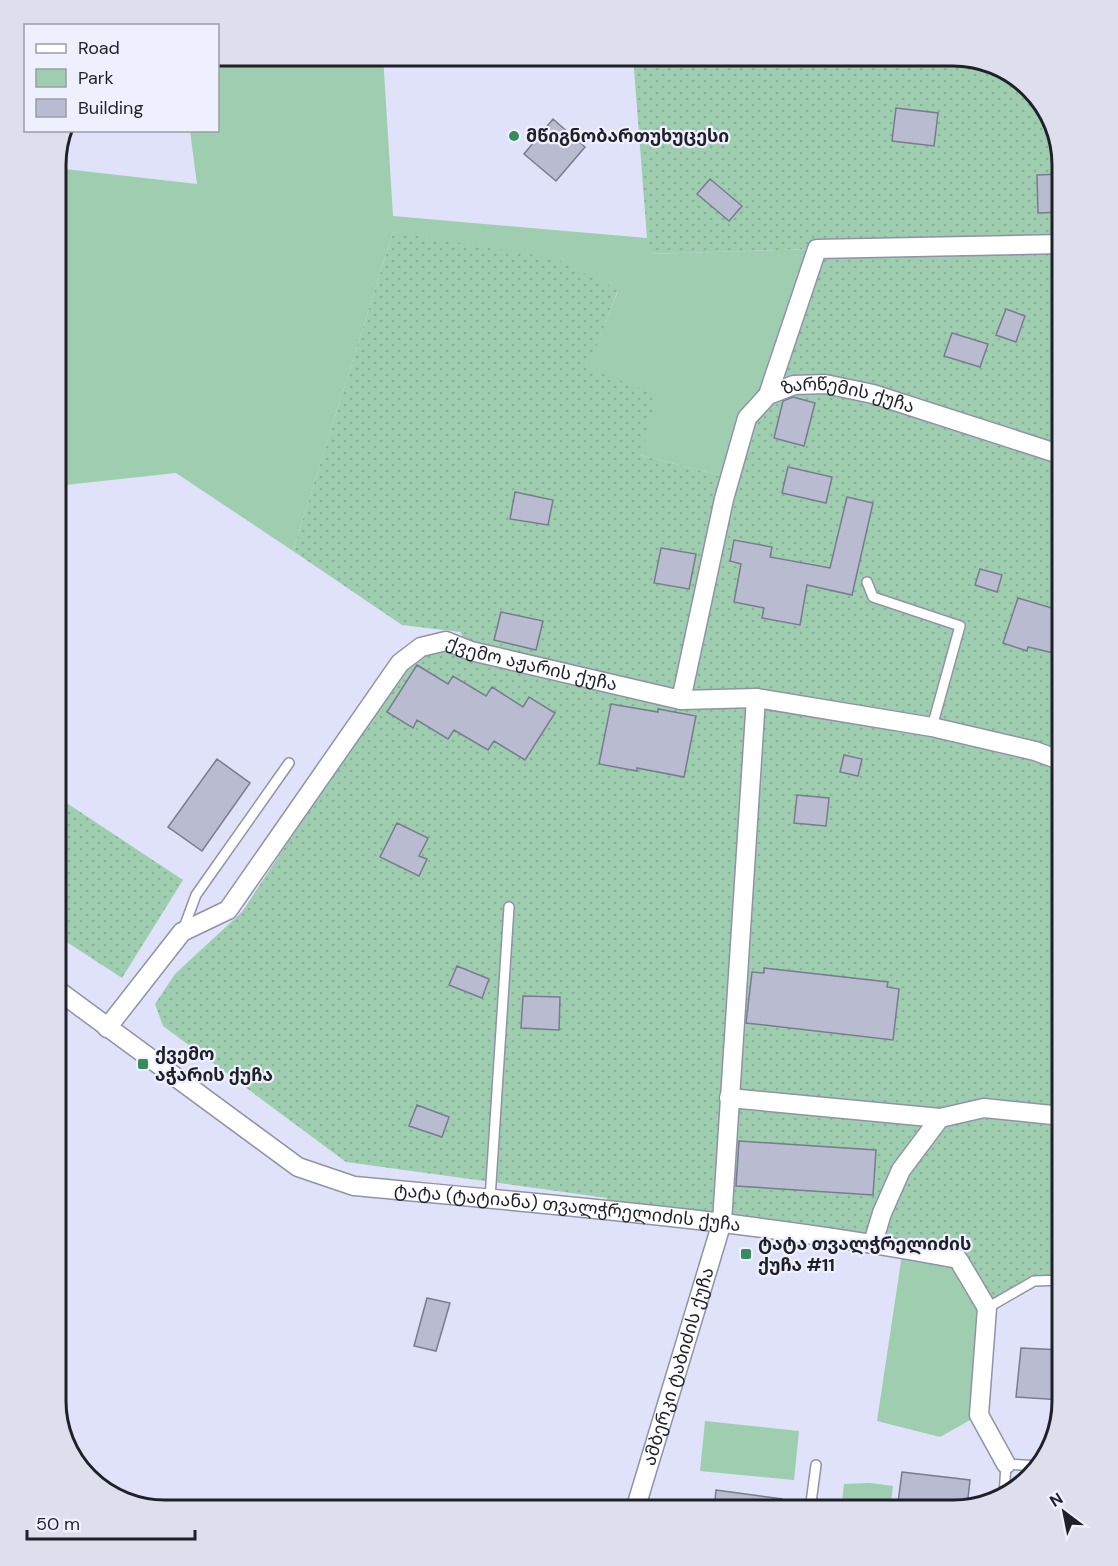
<svg xmlns="http://www.w3.org/2000/svg" width="1118" height="1566" viewBox="0 0 1118 1566" font-family="'DM Sans','Noto Sans Georgian',sans-serif">
<defs>
<pattern id="garden-dots" width="8" height="8" patternUnits="userSpaceOnUse" patternTransform="scale(1.5)"><rect width="8" height="8" fill="#9eceaf"/><path d="M2 2h.1M6 6h.1" fill="none" stroke="#88b197" stroke-width="1.8" stroke-linecap="round"/></pattern>
</defs>
<rect width="100%" height="100%" fill="#dfe2f9"/>
<path fill="#9eceaf" d="M218,56h165l10,160 254,22v16l170,-5 -87,229 -90,-23 -53,-87 31,-77 -225,-59 -100,319 -117,-78 -120,13v-318l141,16 -7,-53 28,-1z
M903,1248l55,11 29,49 -8,107 -39,22 -63,-16z
M705,1421l94,10 -5,49 -94,-9z
M870,1483l23,3 -3,24h-49l3,-26z"/>
<path fill="url(#garden-dots)" d="M633,56h327l48,14 40,40 14,55v1115l-28,1 -47,27 -29,-49 -352,-49 1,-12 -261,-36 -183,-136 -8,-22 20,-30 67,-62 162,-247c29,-16 35,-16 67,-14l-11,-19 -58,-7 -109,-74 100,-319 161,26 64,32 -30,78 70,27 -18,60 90,23 17,-60 21,-24 49,-145 -170,5v-16z
M56,796l127,84 -61,98 -66,-43z"/>
<path fill="#b9bbd1" stroke="#797b8f" stroke-width="1.5" d="M896,108l42,5 -4,33 -42,-5z
M553,119l32,28 -29,34 -32,-27z
M1062,174v38l-24,1 -1,-38z
M710,179l32,27 -13,15 -32,-27z
M1006,309l19,7 -9,26 -20,-7z
M952,333l36,11 -8,23 -36,-11z
M793,397l22,6 -11,43 -30,-8 9,-37z
M788,467l44,10 -6,26 -44,-10z
M515,492l38,8 -5,25 -38,-6z
M847,497l26,6 -21,92 -45,-10 -7,40 -38,-7 2,-10 -30,-6 7,-38 -11,-3 4,-21 38,7 -2,10 60,11z
M661,548l35,6 -7,35 -35,-6z
M980,569l22,6 -5,17 -22,-7z
M1018,598l44,13v44l-34,-8 -1,4 -24,-8z
M501,612l42,9 -7,29 -42,-10z
M417,665l31,19 5,-8 33,20 6,-9 31,20 6,-10 26,16 -30,47 -31,-19 -6,9 -34,-20 -6,9 -31,-19 -4,8 -26,-16z
M611,704l47,8v-3l38,7 -12,61 -47,-9v3l-38,-7z
M844,755l18,4 -4,17 -18,-4z
M217,759l33,24 -48,68 -34,-24z
M797,795l32,3 -3,28 -32,-3z
M397,823l31,15 -9,18 8,3 -8,17 -39,-19z
M457,966l32,13 -7,19 -33,-13z
M764,968l124,14 -1,5 12,2 -6,51 -147,-17 6,-51 12,1z
M523,996l37,1 -1,33 -38,-2z
M417,1105l32,12 -7,20 -33,-11z
M739,1141l137,9 -3,45 -137,-9z
M427,1298l23,5 -14,48 -22,-5z
M1021,1348l41,2v50l-46,-3z
M902,1472l68,8 -3,27 -13,3h-57z
M716,1490l66,9 -1,11h-67z"/>
<g fill="none" stroke-linecap="round" stroke-linejoin="round">
<defs>
<path id="lane" d="M867,582l6,15 87,29 -28,101
M183,930l13,-35 93,-132
M490,1199l19,-292
M987,1308l47,-27 28,-1
M1004,1497l2,-33 32,2
M810,1510l6,-45"/>
<g id="street">
<path d="M768,395l49,-146 245,-5"/>
<path id="s1" d="M681,700l43,-201 23,-81 21,-23 26,-10 31,-1 48,10 189,61"/>
<path id="s2" d="M56,989l242,178 56,19c202,19 405,35 604,73l29,49 -8,107 27,49"/>
<path id="s3" d="M107,1028l75,-96 46,-22 172,-247 21,-16 25,-6 25,10 210,49 75,-2 176,29 103,24 27,10"/>
<path d="M729,1098l211,20"/>
<path d="M873,1243l9,-30 19,-43 39,-52 44,-10 78,8"/>
<path id="s4" d="M635,1510l87,-288 34,-524"/>
</g>
</defs>
<use href="#lane" stroke="#9093a8" stroke-width="12"/>
<use href="#street" stroke="#9093a8" stroke-width="21"/>
<use href="#lane" stroke="#fff" stroke-width="9"/>
<use href="#street" stroke="#fff" stroke-width="18"/>
</g>
<g fill="#388b5d" stroke="#eef0fe" stroke-width="2">
<circle cx="514" cy="136" r="6"/>
<rect x="137" y="1058" width="12" height="12" rx="3"/>
<rect x="740" y="1248" width="12" height="12" rx="3"/>
</g>
<g text-anchor="middle" dominant-baseline="central" stroke-width="4.5" stroke-linejoin="round" paint-order="stroke">
<g font-size="18" font-weight="bold" fill="#1f2028" stroke="#eef0fe" text-anchor="start">
<text x="526" y="136">მწიგნობართუხუცესი</text>
<text x="155" y="1054">ქვემო<tspan x="155" dy="21">აჭარის ქუჩა</tspan></text>
<text x="758" y="1244">ტატა თვალჭრელიძის<tspan x="758" dy="21">ქუჩა #11</tspan></text>
</g>
<g font-size="18" fill="#1f2028" stroke="#eef0fe">
<text stroke="none"><textPath href="#s1" startOffset="404">ზარწემის ქუჩა</textPath></text>
<text stroke="none"><textPath href="#s3" startOffset="615">ქვემო აჟარის ქუჩა</textPath></text>
<text stroke="none"><textPath href="#s2" startOffset="574">ტატა (ტატიანა) თვალჭრელიძის ქუჩა</textPath></text>
<text stroke="none"><textPath href="#s4" startOffset="150">ამბერკი ტაბიძის ქუჩა</textPath></text>
</g>
</g>
<path d="M0 0H1118V1566H0ZM165 66H953A99 99 0 0 1 1052 165V1401A99 99 0 0 1 953 1500H165A99 99 0 0 1 66 1401V165A99 99 0 0 1 165 66Z" fill="#dddfed" fill-rule="evenodd"/>
<path fill="none" stroke="#1f2028" stroke-width="3" d="M165 66H953A99 99 0 0 1 1052 165V1401A99 99 0 0 1 953 1500H165A99 99 0 0 1 66 1401V165A99 99 0 0 1 165 66Z"/>
<rect x="24" y="24" width="195" height="108" fill="#eef0fe" stroke="#9b9da8" stroke-width="1.5"/>
<rect x="36" y="44" width="30" height="9" fill="#ffffff" stroke="#9b9da8" stroke-width="1.5"/>
<text x="78" y="54" font-size="18" fill="#1f2028">Road</text>
<rect x="36" y="69" width="30" height="18" fill="#9eceaf" stroke="#9b9da8" stroke-width="1.5"/>
<text x="78" y="84" font-size="18" fill="#1f2028">Park</text>
<rect x="36" y="99" width="30" height="18" fill="#b9bbd1" stroke="#9b9da8" stroke-width="1.5"/>
<text x="78" y="114" font-size="18" fill="#1f2028">Building</text>
<g transform="translate(1064 1512) rotate(328)" stroke="#eef0fe" stroke-width="4.5" paint-order="stroke">
<path d="M0-4.5L10 22L0 15L-10 22Z" fill="#1f2028"/>
<text y="-9" font-size="16" font-weight="bold" text-anchor="middle" fill="#1f2028">N</text>
</g>
<path d="M27 1530v9h168v-9" fill="none" stroke="#1f2028" stroke-width="3"/>
<text x="36" y="1530" font-size="18" fill="#1f2028" stroke="#eef0fe" stroke-width="4.5" paint-order="stroke">50 m</text>
</svg>
